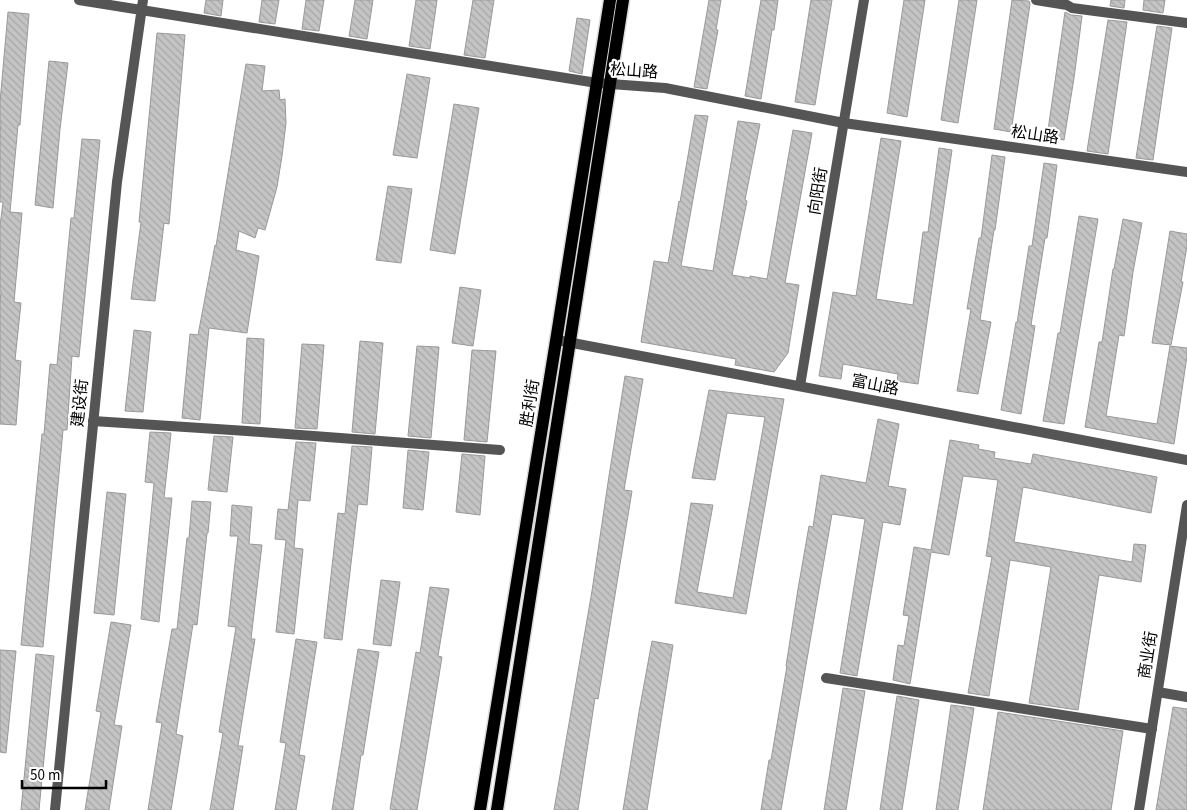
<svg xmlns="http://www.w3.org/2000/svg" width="1187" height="810" viewBox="0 0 1187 810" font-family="'Source Sans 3','Noto Sans SC',sans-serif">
<defs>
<pattern id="building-back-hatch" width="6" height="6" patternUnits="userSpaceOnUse" patternTransform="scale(1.25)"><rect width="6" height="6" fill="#c4c4c4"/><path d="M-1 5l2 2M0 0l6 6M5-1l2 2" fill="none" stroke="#a7a7a7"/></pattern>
</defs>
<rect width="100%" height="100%" fill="#fff"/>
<path fill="url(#building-back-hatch)" stroke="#999" d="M206,0h17l-2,16 -17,-3z
M262,0h17l-4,24 -16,-2z
M306,0h18l-5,31 -17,-2z
M355,0h18l-6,39 -18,-3z
M416,0h21l-7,49 -21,-3z
M473,0h21l-9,58 -21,-3z
M709,0h12l-5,30h2l-11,59 -13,-2z
M761,0h17l-4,30h-2l-11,69 -16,-3z
M811,0h21l-17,105 -20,-3z
M904,0h21l-18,117 -20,-4z
M959,0h18l-19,123 -17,-3z
M1012,0l17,1 1,3 -19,128 -17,-3z
M1111,0h14l-1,8 -14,-2z
M1144,0h21l-2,13 -20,-3z
M8,12l21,2 -9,111h-2l-8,87 12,1 -8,89 7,1 -6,57 6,1 -5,64 -16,-1v-121l1,-12h-1v-65l3,-24h-3v-69l1,-10h-1v-21z
M1065,12l6,3 11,1 -8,62 -10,62 -17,-3z
M577,18l13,2 -8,54 -13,-3z
M1108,20l19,2 -19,132 -21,-3z
M1157,26l15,2 -19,132 -17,-2z
M157,33l28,2 -16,189 -5,-1 -9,78 -24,-2 10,-77h-2z
M49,61l19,2 -8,66 -7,79 -18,-3z
M246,64l19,2 -3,25 17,-1 1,10 5,-1 1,24 -4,33 -5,31 -12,43 -7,-2 -3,10 -16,-7 -3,19 23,6 -12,77 -38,-5 -9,92 -18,-2 8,-84 8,1 17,-90 1,1z
M407,74l23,4 -13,80 -24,-3z
M454,104l25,4 -24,146 -25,-4z
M695,115l13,1 -27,150 32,5 25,-150 22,3 -15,76 2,1 -15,74 18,3v-2l17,3 26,-149 19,3 -27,150 14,2 -11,68 -14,19 -39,-7 1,-6 -95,-17 13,-81 14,2 11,-62 1,1z
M881,138l20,3 -25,158 37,6 10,-73h5l11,-84 13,2 -34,234 -21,-3 1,-7 -55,-10 -2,15 -22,-3 14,-84 23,4z
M82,139l18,1 -21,217 -7,-1 -5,74h-4l-20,217 -22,-2 21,-211h2l6,-70 7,1 14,-147h3z
M992,155l13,2 -10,73h-1l-14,90 11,2 -13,72 -21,-3 14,-82h-4l12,-71h2z
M1044,163l13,2 -10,73h-2l-14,87 4,1 -14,88 -20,-4 15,-88 1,1 12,-77h3z
M388,186l24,3 -11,74 -25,-3z
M1079,216l19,3 -34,205 -21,-3 15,-88h2z
M1123,219l19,4 -9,49 -9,64 -5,-1 -13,81 51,8 13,-78 17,2v8l-13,88 -89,-17 14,-85h3l11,-73h1z
M1170,231l17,3v12l-6,36h2l-12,63 -19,-2z
M460,287l21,3 -8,56 -21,-3z
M134,330l17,2 -8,80 -18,-1z
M247,338l17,1 -4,85 -18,-1z
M360,341l23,2 -8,91 -23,-2z
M302,344l22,1 -7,84 -22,-1z
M417,346l22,1 -8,91 -23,-2z
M472,350l24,1 -9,91 -23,-2z
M625,376l18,3 -19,111 8,1 -18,110 -16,98 -3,-1 -17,112h-24l38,-219 17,-115z
M709,390l75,9 -38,215 -71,-11 16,-100 22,2 -16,87 36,6 32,-181 -38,-4 -12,67 -23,-2z
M878,419l21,5 -11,62 18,3 -6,36 -17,-3 -26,154 -17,-3 25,-154 -33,-5 -51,296h-20l8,-50h2l16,-94h-1l12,-77 11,-63 4,1 8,-52 45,8z
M150,432l21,1 -7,65h8l-13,124 -18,-3 13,-136 -9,-1z
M214,436l19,1 -6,55 -19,-2z
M950,440l29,5 -1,4 17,3 -1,6 37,6 2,-10 124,23 -6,36 -128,-26 -9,55 118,20 2,-18 12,1 -5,37 -42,-7 -21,135 -49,-7 22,-136 -41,-7 -21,136 -21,-3 24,-136 -6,-1 12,-76 -35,-4 -14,79 -18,-3 -21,132 -17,-4 5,-35 6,1 5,-30 -6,-1 11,-68 17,3z
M296,442l20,1 -6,58 -12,-1 -4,48 9,1 -9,85 -18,-2 10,-92 -11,-1 3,-30 10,1z
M352,446l20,1 -5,58 -9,-1 -16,136 -18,-2 14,-125 7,1z
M408,450l21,2 -6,58 -20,-2z
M462,454l23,2 -5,59 -24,-3z
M107,492l19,2 -12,121 -20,-2z
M192,501l19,1 -3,31h-1l-10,92 -4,-1 -17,110 7,2 -12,74h-23l14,-87 -6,-1 16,-93h5l10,-91h2z
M232,505l20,2 -3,37 13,1 -11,94h4l-17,107h5l-10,64h-23l13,-77 -4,-1 17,-105 -8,-1 10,-90h-8z
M381,580l19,2 -9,64 -18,-2z
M430,587l19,2 -11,67 4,1 -25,153h-19l-8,-1 26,-157 4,1z
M111,622l20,3 -17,100 8,1 -13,84h-24l16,-98 -5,-1z
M296,639l21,3 -18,113 6,1 -9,54h-21l11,-67 -6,-1z
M652,641l21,4 -26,165h-24l16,-98z
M358,649l21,3 -16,103h-2l-8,55h-21z
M0,650l16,1 -10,102 -6,-1z
M36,654l18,2 -15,154h-18z
M843,688l22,3 -19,119h-22z
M897,696l22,4 -17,110h-22z
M951,705l23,3 -16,102h-22z
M1173,707l14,2v101h-31z
M998,712l125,19 -12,79h-128z"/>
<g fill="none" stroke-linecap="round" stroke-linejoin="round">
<defs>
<path id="primary" d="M480,810l76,-469 54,-341
M497,810l126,-810"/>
</defs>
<use href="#primary" stroke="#dbdbdb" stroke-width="15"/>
<path stroke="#555" stroke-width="10" d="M1036,0l31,5 5,3 115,15
M800,386l64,-386
M93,421l154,10 253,19
M826,678l326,51
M1158,692l29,5"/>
<path stroke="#555" stroke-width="10" d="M79,0l518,83 68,5 179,35 343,49
M562,341l625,119
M55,810l62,-628 26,-182
M1139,810l48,-305"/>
<use href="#primary" stroke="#000" stroke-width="12"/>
</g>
<g text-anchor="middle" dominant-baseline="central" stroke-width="4.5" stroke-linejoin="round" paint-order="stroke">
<g font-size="16" fill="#000" stroke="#fff">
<text transform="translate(634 71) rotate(4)">松山路</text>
<text transform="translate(1035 135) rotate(8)">松山路</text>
<text transform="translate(818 191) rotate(-81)">向阳街</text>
<text transform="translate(875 385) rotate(11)">富山路</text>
<text transform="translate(80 403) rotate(-84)">建设街</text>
<text transform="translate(530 403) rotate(-81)">胜利街</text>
<text transform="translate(1148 655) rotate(-81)">商业街</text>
</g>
</g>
<path d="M22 780v8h84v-8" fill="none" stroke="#000000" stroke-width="2.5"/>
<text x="30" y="780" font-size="15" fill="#000000" stroke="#ffffff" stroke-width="4" paint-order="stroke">50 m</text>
</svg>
